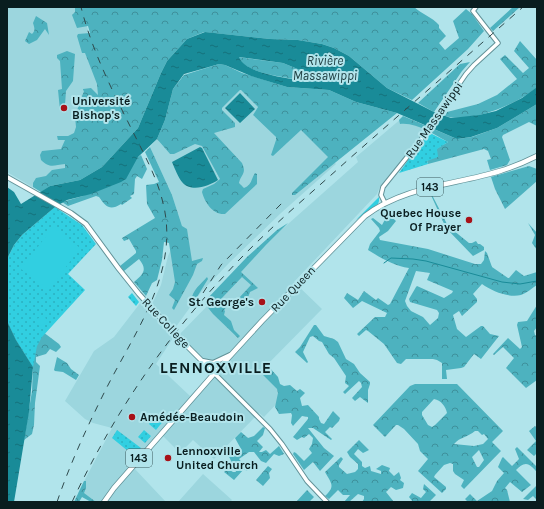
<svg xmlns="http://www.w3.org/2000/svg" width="544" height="509" viewBox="0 0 544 509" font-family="Karla,sans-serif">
<defs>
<pattern id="grass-tufts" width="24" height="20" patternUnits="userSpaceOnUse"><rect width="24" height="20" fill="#31cfe1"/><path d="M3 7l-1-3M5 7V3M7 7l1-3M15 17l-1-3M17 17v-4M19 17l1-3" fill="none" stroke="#2ab1c1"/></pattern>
<pattern id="forest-crowns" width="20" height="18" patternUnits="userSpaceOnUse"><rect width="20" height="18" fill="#4db2bf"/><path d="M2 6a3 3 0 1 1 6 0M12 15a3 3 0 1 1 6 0" fill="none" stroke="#3e909b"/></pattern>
<pattern id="park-dots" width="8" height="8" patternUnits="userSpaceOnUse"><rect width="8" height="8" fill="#31cfe1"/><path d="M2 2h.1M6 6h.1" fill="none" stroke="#2ab1c1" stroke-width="1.8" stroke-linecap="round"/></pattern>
<pattern id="water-ripples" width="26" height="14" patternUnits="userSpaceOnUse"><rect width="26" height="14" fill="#198b98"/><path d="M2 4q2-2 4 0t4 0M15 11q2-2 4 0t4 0" fill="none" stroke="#15717b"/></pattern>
</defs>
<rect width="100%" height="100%" fill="#b1e4eb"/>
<path fill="#9cd6de" d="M7,7h74l12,39 39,85 -91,61 -34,-20z
M240,90h1l17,17 -5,8 23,22v2l25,-9 35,34 -55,49 -51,49 -28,29 -27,37 -23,-24 9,-19 7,-29 14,-30 -10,-31 -22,-48 7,-8 13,15 52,-46z
M402,118l24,11 -47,60 -2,5 -83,88 28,27 -62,63 24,24 -20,21 -5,-4 -45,46 -21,-19 -13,13 -18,-18 -28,33 32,34h-72l-16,-9 34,-65 -19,-5 -8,-4 -20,-18 29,-50 20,-14 27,-35 32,36 -17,26 34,32 22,-23 -36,-35 103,-106 79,-70 -2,-5z
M203,474l29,26 -2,2h-52z"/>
<path fill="url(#grass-tufts)" d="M379,197v4l-1,3 -22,16z"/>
<path fill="url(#forest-crowns)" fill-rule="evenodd" d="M75,7h339c8,7 18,10 25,18v3l7,8 -7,7 6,7 14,-12 -6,-17 13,-12 6,5 12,17 -16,18 -56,51 -25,-12 -38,-32 -15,-8 -12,-4 -24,-4 -28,-1 -66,-7 -17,7 -20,22 -6,12 -23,55 -36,39 -22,13 -30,6 -9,6 -8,-5v-4l3,-5 10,-2 6,-6 13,-2v-4c-11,1 -15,5 -24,-4l-1,-5 2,-4 19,-2 4,-9h-7l-1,-4h11l6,-3 2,-6 -1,-11 9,-25 -1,-1v-1l8,-1 7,7 -1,-11 -12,-31h-3l-5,-17 1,-2 12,-1 -2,-7 -11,2 -5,-13 3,-3z
M513,7h7l-27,24 -3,-3z
M36,16l11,7 2,12 -4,-6 -8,11 -8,4 -4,-3 4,-9 3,2c4,-4 2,-7 1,-11z
M520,41l17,19v27c-19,17 -67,37 -92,29l2,-4 31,-8 19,-9 20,-16 -17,-20 5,-4 18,18 6,-5 -15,-17z
M67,51l8,3 -2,27 -7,10 -1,14 -5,5 -2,-20 4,-1 -2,-28 -3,-3v-3z
M238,57l45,6 17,7 4,4 2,4 -3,2h-5c-18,-4 -51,-6 -60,-23z
M470,62l-8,9 -28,41 -16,-9 42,-39z
M219,64l6,1 17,8 45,14 42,3 27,12 41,11 -102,82h-3v-2l36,-36 -27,-27 -28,26 -2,-1 5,-15v-3l-23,-22 5,-8 -17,-17h-1l-18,18v2l13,13v4l-21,6 28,30c5,11 -1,11 -3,20l5,5c8,-3 7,-9 11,-15l2,1v10l-32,30c-12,1 -20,-11 -23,-22l1,-3 11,-5 6,-5 -18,-33 -7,-2 -21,10h-4l-13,-15 8,-19 8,-31 11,-14z
M537,104v22l-8,-4 -26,13 -1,2 8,23 -3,5 -17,5 -3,-10 4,-1 -3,-8 -4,-2 -56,15 -1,-3 9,-12 12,-7c-14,-7 -31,-20 -48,-18l-1,-4 4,-4 54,23 15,-2 25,-9z
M150,147l22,48 10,31 5,3 5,32 11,-3 -1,3 -5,3 -4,11 -19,35 -2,-2 3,-8 -6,-5 4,-6 2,-7 -6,-39 -5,-1 -2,18 -5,20 -5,3 -6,13 -12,-14c9,-8 14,-12 5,-23l-15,12 -4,-5 16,-13v-2l-7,-12 -5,2 -2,-3 33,-20 -8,-14 -1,-19 8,-1 5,-2 -14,-30z
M141,155l6,14 -5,10 -5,-3 -2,3 -1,15 -4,2 2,2 -10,7 -1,-1c-11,7 -15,3 -22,-7l-3,-1 -28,10 -6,-4 21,-6z
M529,166l8,3v12l-32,28 -10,-20 -4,-12z
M430,193h1l17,33 21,17h3l4,-2 2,3h2l4,3v3l-11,6 -27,-28z
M55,207l-12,125 16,12 2,3 -5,5 -6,-3 -4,5 -10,3v5l4,4 -5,37 -1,22 -2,9 -8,6 8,-49 1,-24 -17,-27 -9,-19v-62z
M388,214l8,7 -8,10 -9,6 1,3 48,9 47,15h6l3,-4 1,-9 2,2 5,14 16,11h1l7,-8 8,6 13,-4v13c-5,3 -10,8 -16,10 -13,3 -29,-4 -39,-11l-9,10 4,5v3l-15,14 -3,-5 -6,4 4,14 9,8 15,-11h2l7,8 9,2 -18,23 -7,-5 -10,13 -3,1 -15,2 1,9h-5v-16l-5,-3 -4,-1h-27l-5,5 -4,-1 -13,-19 -16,-13 -2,-1 -7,6 -2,-2 18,-17h10l2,-4 -25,-12 -9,7 -9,-10 3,-5 11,7 6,-9 12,9 2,-2 10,7 2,-1 19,-36c-15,-2 -28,-10 -41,-18l2,-6 10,-13 -1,-3 -8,-9 2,-1 9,7zM416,271l14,2 -3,7 26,11 -1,2 -8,5 -27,-12 -1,1 -7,12 1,3 27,8 2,3 -1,5 -8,7 -7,-8 -12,-6 -4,-5 -2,-5z
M288,223l-22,22 -25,27 17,16 -8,4 -3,8 -3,3 -6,-4 13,-14 -9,-8 -21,22 7,6 -4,5 1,1 -1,4 7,6 3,9 6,6 -2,2 -25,-24 -8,-10 1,-4 41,-43 30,-27z
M528,223l9,10v17l-5,-7 3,-8z
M207,277l1,2 -11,18 -5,5c-2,-10 9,-18 15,-25z
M537,305v22l-3,4 1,4 2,1v44l-11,8 -20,-20 8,-10 -11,-11 -9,8 -1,-1 15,-16 12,11 2,-2 -5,-22 1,-3 9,-1z
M314,325h2l8,11 10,3 4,3 8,17 8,5 6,9 10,9v2l-2,6v13l-8,-6 -5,4 -3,-3 10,-11 -1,-4 -2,-2 -14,13 -2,-2 6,-6 -4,-3 1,-7 -12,-18 -5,-4 -7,-12 -3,-1 -6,-5 -3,1 -7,15 5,10 -1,1 -12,-11 5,-5z
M57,357l10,6 4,6 8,6 -3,5 -13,-8 -8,-1 -1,-1z
M268,366l10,11 2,7 4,2 6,-1 7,6 3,-2 5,4 -5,5 2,8 6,-1 11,12v2l2,4 3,1 9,-13 7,7 -1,3 -7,7 -2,-1 -5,5 7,7 -1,1 -18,-12h-5l16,20 10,8 -14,15 -7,-9 -9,8 -11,-16 1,-2 2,1 8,8 8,-8 -3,-4 3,-5 1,-6 -4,-4 -5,4 -2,-1 -5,3 -4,-3 15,-18v-2l-6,-1 -9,10 -2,-3 1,-8 -1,-2 -12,1 -4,-7 3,-14 -1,-4 -16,-16z
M415,384h42l46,47 -11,11 9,9 -37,38 -3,-3 3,-6 -9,-6 -2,-3v-7l-3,-1 -6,2 -9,10 -1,2 12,10v2l-4,4 -24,-22 10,-12 -8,-8 -2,-7 -14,-15 -6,-4h-2l-11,12 -12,-12 37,-39zM434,399c7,1 12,8 13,14l-12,12 -3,2 -4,-2 -6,-10v-3zM475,431h3l4,4 2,-1 4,5 -5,5 -9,2 -20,-2c6,-7 14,-7 21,-13zM479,450l5,10 -5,7h-2l-5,-10z
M535,426l2,2v25l-3,3 -7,-6 9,-9 -7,-10z
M263,427l2,1 -2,7 -6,6 6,6 -4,5h3l4,-2 4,4 9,-8 5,8 -5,2 -5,-2 -8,9 -5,-2 -7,-9h-5l-10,7 6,7 11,-3v3l-9,5 -3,-2 -10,11 -10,-8 4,-3 5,3h3l-10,-22h2l3,2h9l1,-3 -6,-11 6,-6 7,6 6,-2z
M359,440l10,10 -6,3 -5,-4 -4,5 8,8v4l3,2 5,-2 1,5 10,3v-3l-5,-2 6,-4 8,3 -1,3 5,5 5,-4 2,6 -1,2 4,3 -1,5 -7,2 -5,-3 -5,5 8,10h-32l2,-3v-3l-6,-2 -9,8h-5l6,-7h-7l-5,-5 -9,9 -4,-3c11,-10 6,-13 0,-24l16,-15 2,2 -4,6v2l8,7 8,-2 3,-3v-5l-8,-7 -3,-5z
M517,447l20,20v8c0,-4 -2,-5 -5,-8 -6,-6 -11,-2 -16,3l15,15 -9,7 -12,-10 -5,6 2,2 3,12h-42l-3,-3 5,-5 7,7 15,-10 5,-10 7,-8 -6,-6 4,-9 1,-1 9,9 7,-7 -4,-10z
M268,466l4,3 -3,4 1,5 -7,8 -7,-6z
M84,481h2v7l-2,5 12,9h-5l-9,-5 -3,5h-5z
M424,484l12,11 -7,7h-16l-4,-5 3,-4 9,5 5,-6 -3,-3z
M537,485v15l-4,-4 -5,4 -5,-1z
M307,490l7,7 -5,5h-13z"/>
<path fill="url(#park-dots)" d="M428,132l20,10 -11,7 1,8 -11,4 1,3 -29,9z
M55,207l27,18 14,19 -28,30 17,16 -43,47 -5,9 -4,21 -17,-27 -9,-19v-62l7,-14 8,-10z
M132,293l7,9 -3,4 -8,-9z
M157,414l7,6 -8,10 -7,-6z
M117,430l24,18 -7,8 -22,-18z
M144,430l7,6 -6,7 -7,-6z"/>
<path fill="#31cfe1" d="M53,227l27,21 -31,42 -28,-21z
M45,316l2,7 -8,3 -3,-7z"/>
<path fill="url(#water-ripples)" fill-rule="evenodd" d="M205,32l65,7 28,1 24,4 12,4 15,8 38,32 47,24 17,6 28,-3 17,-4 26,-13 15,-11v17l-40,24 -26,9 -14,2 -60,-26 -41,-11 -27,-12 -42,-3 -36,-11 -26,-11 -6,-1 -17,5 -18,5 -11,15 -8,31 -8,19 -19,18 -12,22 -5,3 -30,12 -24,6 -12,7 -33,28 -8,10 -7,14v-72l7,5 7,12 29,-18 30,-6 22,-13 36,-39 23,-55 6,-12 20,-22zM239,57l44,6 17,7 4,4 2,4 -3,2h-5c-16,-3 -53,-7 -59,-23z
M240,93l15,16 -15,14 -15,-15z
M200,147l2,1 16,32c-9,6 -27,13 -36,2 -4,-5 -7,-13 -10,-20z
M7,321l9,19 17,27 -4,45 -15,90h-7z"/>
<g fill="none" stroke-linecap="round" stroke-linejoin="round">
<path stroke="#198b98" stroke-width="1" d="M384,263l7,-5 22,1 13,2 76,21 18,2 17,-3"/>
<defs>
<path id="tertiary" d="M385,203l-4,-8 2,-8 37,-46 46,-67 8,-9 24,-22 -25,-32 3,-4
M214,373l56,56 12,15 25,37 20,21"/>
<path id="secondary" d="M7,177l64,36 15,11 33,45 20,25 36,40 39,39
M203,361l10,2 17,-8"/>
<path id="primary" d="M104,502l10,-14 105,-120 43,-47 103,-105c39,-30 90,-31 135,-45 13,-4 25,-9 37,-15"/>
</defs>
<use href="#tertiary" stroke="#629298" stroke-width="5.5"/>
<use href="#secondary" stroke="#629298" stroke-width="6"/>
<use href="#primary" stroke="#629298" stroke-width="6"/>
<use href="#tertiary" stroke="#fff" stroke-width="3.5"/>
<use href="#secondary" stroke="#fff" stroke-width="4"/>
<use href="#primary" stroke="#fff" stroke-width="4.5"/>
<path stroke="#2f4a4d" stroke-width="1" stroke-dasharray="7 7" stroke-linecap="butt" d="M203,293l18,-28 61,-62
M57,502c13,-38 30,-75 48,-111 30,-60 77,-121 57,-192 -6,-23 -18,-45 -29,-67 -20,-40 -41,-81 -52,-125
M72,502c39,-83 90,-160 153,-227 38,-42 82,-78 124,-116 58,-51 116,-101 174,-152"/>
</g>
<g fill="#a71118" stroke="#b1e4eb" stroke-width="1.5">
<circle cx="64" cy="108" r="4"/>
<circle cx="469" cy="220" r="4"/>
<circle cx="262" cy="302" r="4"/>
<circle cx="132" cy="417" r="4"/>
<circle cx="168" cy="458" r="4"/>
</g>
<g text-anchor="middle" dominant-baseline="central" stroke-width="4" stroke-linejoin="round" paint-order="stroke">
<g fill="#b1e4eb" stroke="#3b595c" stroke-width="1">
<rect x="417" y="178" width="26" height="18" rx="3"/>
<rect x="126" y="449" width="26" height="18" rx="3"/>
</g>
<g font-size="11" font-weight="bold" fill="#091d1f">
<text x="430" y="187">143</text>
<text x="139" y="458">143</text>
</g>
<g font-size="12" font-weight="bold" fill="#091d1f" stroke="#b1e4eb" text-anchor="start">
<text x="72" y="101">Université<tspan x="72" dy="14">Bishop's</tspan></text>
<text x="461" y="213" text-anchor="end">Quebec House<tspan x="461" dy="14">Of Prayer</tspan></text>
<text x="254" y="302" text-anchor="end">St. George's</text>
<text x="140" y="417">Amédée-Beaudoin</text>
<text x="176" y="451">Lennoxville<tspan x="176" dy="14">United Church</tspan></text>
</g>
<g font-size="12" fill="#091d1f" stroke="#b1e4eb">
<text transform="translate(434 120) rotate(-55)">Rue Massawippi</text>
<text transform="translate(293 289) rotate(-46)">Rue Queen</text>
<text transform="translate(166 323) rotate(47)">Rue College</text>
</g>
<g font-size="13" font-style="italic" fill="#214044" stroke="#b1e4eb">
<text x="325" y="60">Rivière<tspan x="325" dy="15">Massawippi</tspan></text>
</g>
<g font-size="16" font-weight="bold" letter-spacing="1" fill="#091d1f" stroke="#b1e4eb">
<text x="216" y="367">LENNOXVILLE</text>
</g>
</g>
<rect width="544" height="509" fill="none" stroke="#091d1f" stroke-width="16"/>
</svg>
